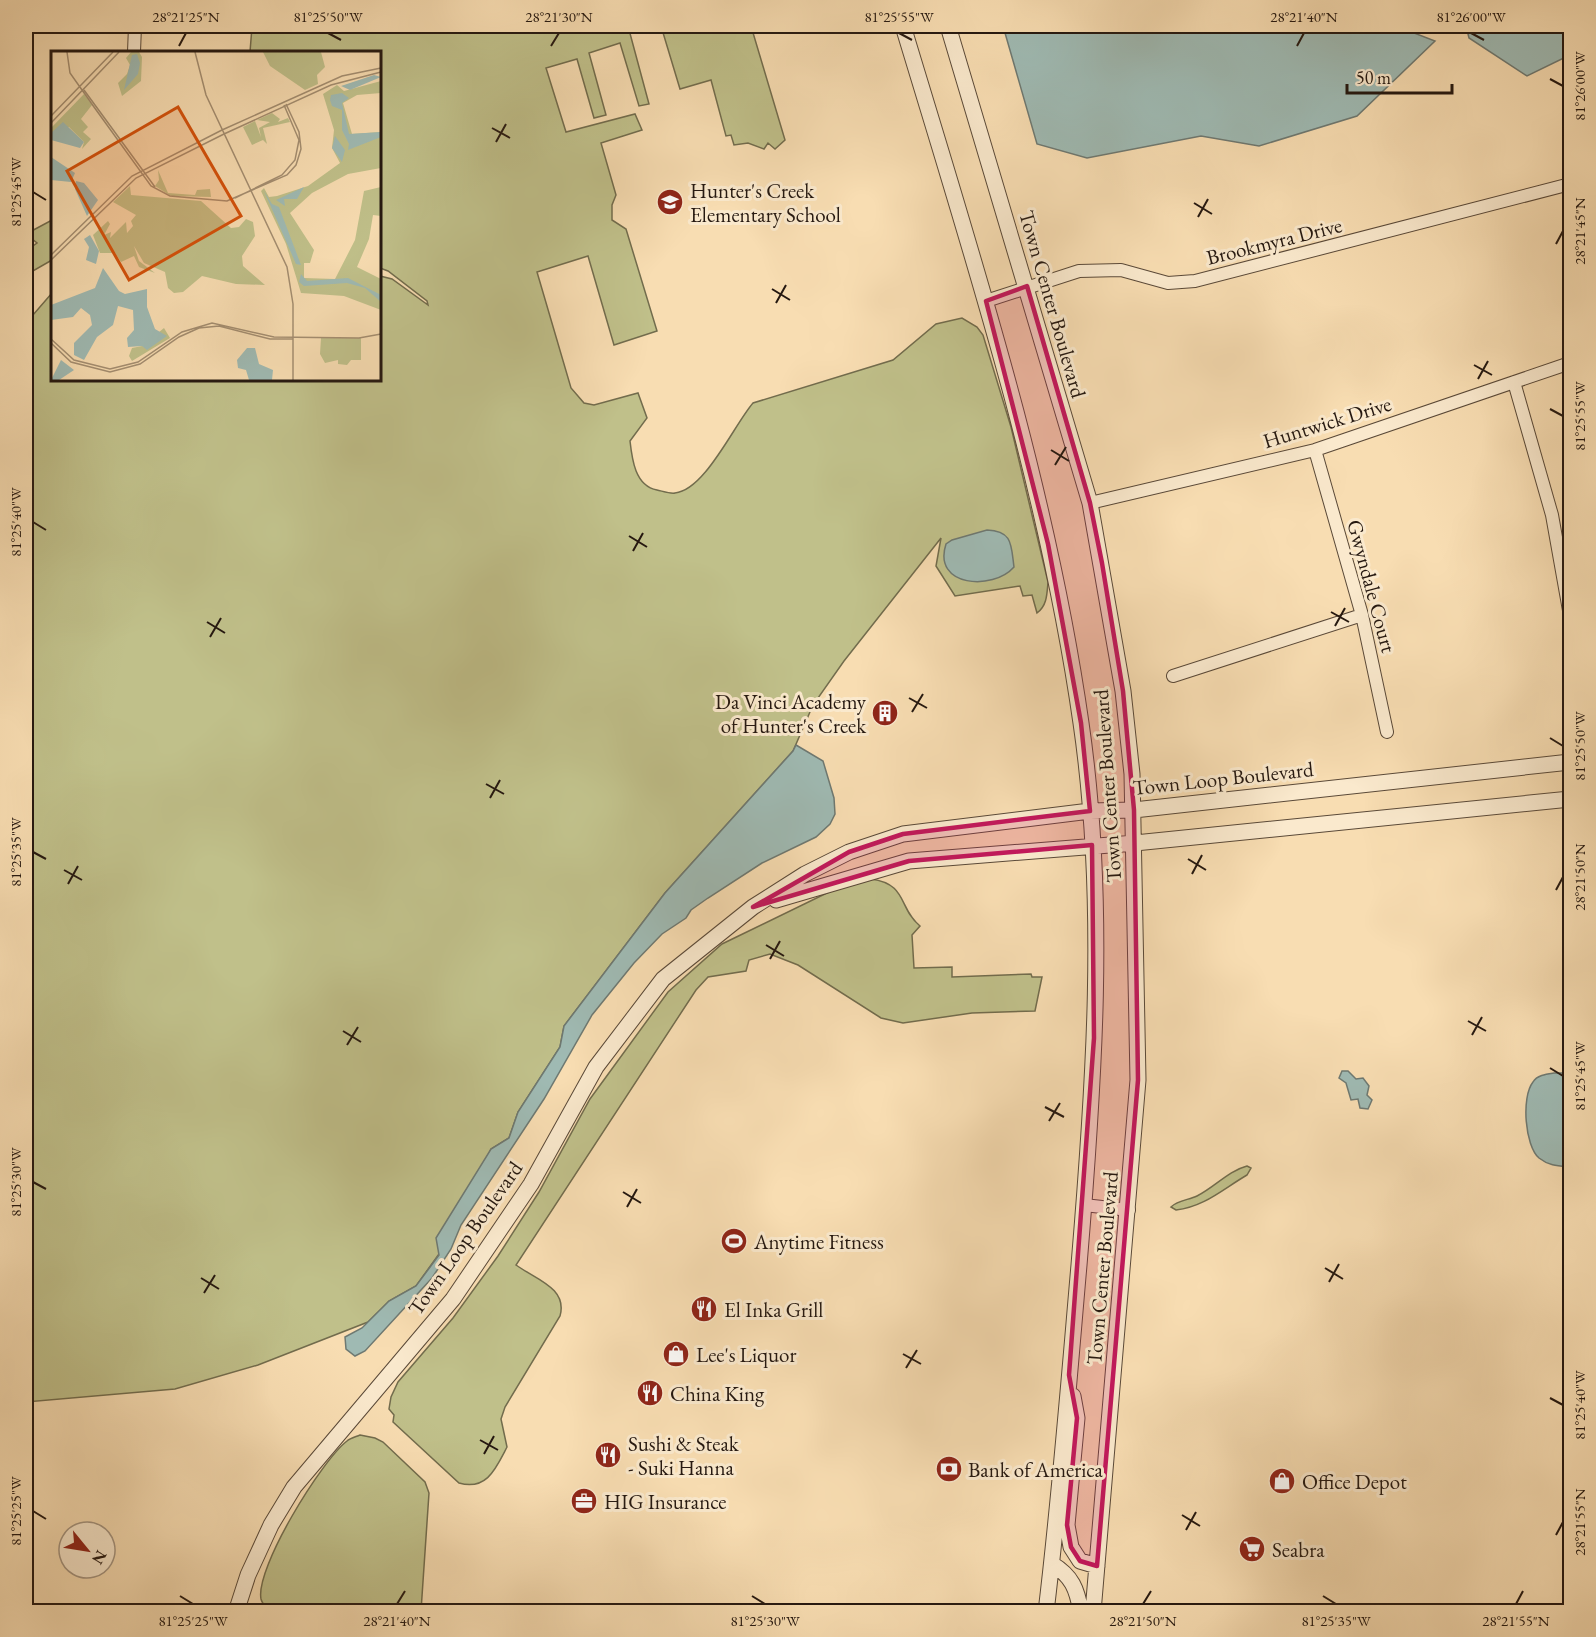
<svg xmlns="http://www.w3.org/2000/svg" width="1596" height="1637" viewBox="0 0 1596 1637" font-family="'EB Garamond',serif">
<rect width="100%" height="100%" fill="#f8ddb2"/>
<filter id="stains"><feTurbulence type="fractalNoise" baseFrequency=".00333" numOctaves="4"/><feColorMatrix values="0 0 0 0 .2 0 0 0 0 .09 0 0 0 0 .02 0 0 0 .5 -.17"/></filter>
<radialGradient id="worn" r=".72"><stop offset=".6" stop-color="#630" stop-opacity="0"/><stop offset="1" stop-color="#630" stop-opacity=".3"/></radialGradient>
<path fill="#c0c08a" stroke="#726c4d" stroke-width="1.5" d="M264,26h364l21,78 -10,2 -19,-63 -31,10 17,62 -12,3 -17,-59 -31,9 20,64 69,-18 7,16 -41,13 15,52 -4,10v15l14,9 31,102 -43,14 -26,-89 -51,16 34,116 13,15 10,2 44,-12 9,25 -17,23c2,18 5,45 27,49 5,1 13,4 18,3 30,-3 59,-68 78,-90l140,-43 43,-36 26,-6 15,9 6,8 28,92 37,155c-1,12 -1,24 -11,31l-5,-18 -9,1 -3,-10 -65,10 -19,-30 5,-28 -97,123 -31,44 -20,46 -128,142 -101,133 -4,21 -42,65 -9,26 -18,11 -52,105 -23,32 -27,15 -21,21 -110,43 -83,24 -149,13v-1079l26,-30v87h328v-104l12,3 36,26 -1,-4 -39,-30 -8,-3v-216h-130l2,-25z
M661,26h90l34,114 -10,9 -7,-6 -4,6 -16,-6 -14,2 -3,-10 -5,1 -15,-56 -31,9z
M52,220v40l-26,15v-24l11,-8 -11,-9z
M871,879c37,5 27,29 49,47l-8,9 2,33 38,-1v10l79,-3 1,3h10l-7,34 -63,2 -69,10 -22,-5 -83,-53 -28,-11 -21,6 -3,11 -38,6 -12,13 -180,275c19,14 52,23 44,51l-55,91 -4,12 6,28c-11,21 -20,44 -48,36l-66,-61 1,-7 -5,-6 2,-12 7,-15 55,-64 45,-62 41,-64 51,-93 78,-107 54,-48 109,-53z
M1247,1166l4,2 -4,7c-24,14 -43,32 -71,35l-5,-3c7,-7 18,-7 26,-11 18,-9 31,-25 50,-30z
M360,1435l15,3 8,4 42,40 4,11 -8,118h-153c-2,-3 -6,-8 -7,-12 -6,-31 61,-139 86,-158 3,-3 8,-4 13,-6z"/>
<path fill="#9fbab3" stroke="#6e7972" stroke-width="1.5" d="M1003,26h393l39,15 -78,75 -98,30 -58,-10 -114,22 -50,-14z
M1466,26h104v29l-43,21 -58,-38z
M987,530c26,1 24,15 27,37 -21,24 -82,20 -68,-23l6,-4z
M796,745l27,16 11,37 1,16 -5,10 -14,13 -54,26 -54,35 -17,12 -5,8 -24,16 -28,29 -42,52 -48,84 -83,126 -10,24 -19,29 -67,73 -10,5 -9,-7 -1,-12 17,-9 27,-27 27,-15 23,-31 -3,-17 55,-89 18,-11 9,-26 42,-65 4,-21 101,-133 128,-142z
M1342,1071h6l8,8 7,-1 6,8 -2,9 5,5 -4,9 -8,-1 -2,-9 -7,1 -5,-17 -7,-5z
M1554,1073h16v94c-11,-1 -21,-1 -31,-9 -14,-12 -18,-61 -6,-76 4,-7 14,-8 21,-9z"/>
<g fill="none" stroke-linecap="round" stroke-linejoin="round">
<defs>
<path id="minor" d="M134,52l1,-26
M986,301l93,-30 42,-1 47,13 27,-2 375,-97
M1514,382l38,133 18,101
M1315,450l47,165 25,117
M1090,503l225,-53 255,-87
M1173,676l189,-61
M1084,1205l45,5"/>
<path id="tertiary" d="M903,26c69,229 144,459 178,697 26,179 13,363 -2,542 -10,115 -19,231 -33,347
M948,26l142,477 33,188 9,83 6,306 -45,532
M776,900l133,-39 226,-18 435,-44
M1073,1396l4,22 -10,107 4,22 9,14 17,5
M1052,1564c20,12 25,25 29,48
M236,1612l12,-37 23,-50 23,-38 159,-188 78,-115 65,-117 67,-88 90,-72 52,-33 44,-22 54,-18 187,-23 44,-1 436,-48"/>
</defs>
<use href="#minor" stroke="#5a4938" stroke-width="14"/>
<use href="#tertiary" stroke="#5a4938" stroke-width="17"/>
<use href="#minor" stroke="#fae9cd" stroke-width="12"/>
<use href="#tertiary" stroke="#fae9cd" stroke-width="15"/>
</g>
<path fill="#c2185b" fill-opacity="0.2" stroke="#c2185b" stroke-width="4.5" stroke-linejoin="round" d="M1027,286l63,217 12,60 21,128 11,119 4,270 -41,486 -17,-5 -9,-14 -4,-22 10,-107 -8,-43 25,-337 -2,-193 -183,16 -156,46 96,-55 54,-18 187,-23 -9,-88 -33,-179 -62,-243z"/>
<path fill="none" stroke="#251810" stroke-width="2" d="M328,33l13,7M899,33l13,7M1471,33l13,7M179,46l7,-13M551,46l8,-13M1297,46l7,-13M1550,79l13,7M492,128l18,10M496,142l10,-18M33,192l13,8M1194,203l18,11M1198,217l10,-18M1556,244l7,-13M772,289l18,11M776,303l10,-18M1474,365l18,10M1478,379l10,-18M1550,409l13,7M1051,450l18,11M1055,465l11,-18M33,522l13,8M629,536l18,11M633,551l10,-18M1331,612l18,10M207,622l18,11M1335,626l10,-18M210,637l11,-19M909,698l18,10M912,712l11,-18M1550,738l13,8M486,784l18,10M490,798l10,-18M33,852l13,7M1188,859l18,11M64,870l18,10M1192,874l10,-19M68,884l10,-18M1556,890l7,-13M766,945l18,11M770,959l10,-18M1468,1021l18,10M343,1031l18,11M1472,1035l10,-18M347,1045l11,-18M1550,1068l13,8M1045,1107l19,10M1049,1121l11,-18M33,1182l13,7M623,1192l18,11M627,1207l10,-18M1325,1268l18,11M201,1278l18,11M1329,1282l10,-18M204,1293l11,-18M903,1354l18,10M906,1368l11,-18M1550,1398l13,7M480,1440l18,10M484,1454l10,-18M33,1511l13,8M1182,1515l18,11M1186,1530l10,-18M1556,1535l7,-13M180,1596l13,8M752,1596l13,8M1323,1596l13,8M397,1604l8,-13M1143,1604l8,-13M1516,1604l7,-13"/>
<defs>
<symbol id="school-disc" viewBox="-11 -11 22 22"><circle r="9.5" fill="#8f2418" stroke="#fae9cd"/><path d="M0-5L7-2L0 1L-7-2ZM-4 1L0 2.5L4 1V4Q0 6-4 4Z" fill="#fff"/></symbol>
<symbol id="building-disc" viewBox="-11 -11 22 22"><circle r="9.5" fill="#8f2418" stroke="#fae9cd"/><path d="M-4-6H4V6H1V3H-1V6H-4ZM-2.5-4.3h1.7v1.8h-1.7ZM.8-4.3h1.7v1.8H.8ZM-2.5-1h1.7V.8h-1.7ZM.8-1h1.7V.8H.8Z" fill="#fff"/></symbol>
<symbol id="stadium-disc" viewBox="-11 -11 22 22"><circle r="9.5" fill="#8f2418" stroke="#fae9cd"/><path d="M0-5a6.5 5 0 1 0 0 10a6.5 5 0 1 0 0-10ZM-3.5-1.8h7v3.6h-7Z" fill="#fff"/></symbol>
<symbol id="restaurant-disc" viewBox="-11 -11 22 22"><circle r="9.5" fill="#8f2418" stroke="#fae9cd"/><path d="M-5-6h1v4h1v-4h1v4h1v-4h1v5L-1.5 .5V6h-2V.5L-5-1ZM5-6V6H3V1.5H1.5Q1.5-4 5-6Z" fill="#fff"/></symbol>
<symbol id="shop-disc" viewBox="-11 -11 22 22"><circle r="9.5" fill="#8f2418" stroke="#fae9cd"/><path d="M-5-2.5h2.3a2.7 3.5 0 0 1 5.4 0H5L5.5 6h-11ZM-1.5-2.5h3a1.5 2.3 0 0 0-3 0Z" fill="#fff"/></symbol>
<symbol id="bank-disc" viewBox="-11 -11 22 22"><circle r="9.5" fill="#8f2418" stroke="#fae9cd"/><path d="M-6-4H6V4H-6ZM0-2.3a2.3 2.3 0 1 0 0 4.6a2.3 2.3 0 1 0 0-4.6Z" fill="#fff"/></symbol>
<symbol id="office-disc" viewBox="-11 -11 22 22"><circle r="9.5" fill="#8f2418" stroke="#fae9cd"/><path d="M-6-3h4V-5.5h4V-3h4V5H-6ZM-1-4.5V-3h2v-1.5ZM-6 0V1H6V0Z" fill="#fff"/></symbol>
<symbol id="supermarket-disc" viewBox="-11 -11 22 22"><circle r="9.5" fill="#8f2418" stroke="#fae9cd"/><path d="M-6-5.5h2.5l.6 2H6L4.5 2H-2.5L-4.4-4H-6ZM-1.5 3.2a1.3 1.3 0 1 0 .1 0ZM3 3.2a1.3 1.3 0 1 0 .1 0Z" fill="#fff"/></symbol>
</defs>
<g fill-rule="evenodd">
<use href="#school-disc" x="655" y="187" width="30" height="30"/>
<use href="#building-disc" x="870" y="698" width="30" height="30"/>
<use href="#stadium-disc" x="719" y="1226" width="30" height="30"/>
<use href="#restaurant-disc" x="689" y="1294" width="30" height="30"/>
<use href="#shop-disc" x="661" y="1339" width="30" height="30"/>
<use href="#restaurant-disc" x="635" y="1378" width="30" height="30"/>
<use href="#restaurant-disc" x="593" y="1440" width="30" height="30"/>
<use href="#bank-disc" x="934" y="1454" width="30" height="30"/>
<use href="#shop-disc" x="1267" y="1466" width="30" height="30"/>
<use href="#office-disc" x="569" y="1486" width="30" height="30"/>
<use href="#supermarket-disc" x="1237" y="1534" width="30" height="30"/>
</g>
<g text-anchor="middle" dominant-baseline="central" stroke-width="6" stroke-linejoin="round" paint-order="stroke">
<g font-size="21" fill="#251810" stroke="#fae9cd" text-anchor="start">
<text x="690" y="190">Hunter's Creek<tspan x="690" dy="24">Elementary School</tspan></text>
<text x="866" y="701" text-anchor="end">Da Vinci Academy<tspan x="866" dy="24">of Hunter's Creek</tspan></text>
<text x="754" y="1241">Anytime Fitness</text>
<text x="724" y="1309">El Inka Grill</text>
<text x="696" y="1354">Lee's Liquor</text>
<text x="670" y="1393">China King</text>
<text x="628" y="1443">Sushi &amp; Steak<tspan x="628" dy="24">- Suki Hanna</tspan></text>
<text x="968" y="1469">Bank of America</text>
<text x="1302" y="1481">Office Depot</text>
<text x="604" y="1501">HIG Insurance</text>
<text x="1272" y="1549">Seabra</text>
</g>
<g font-size="21" fill="#251810" stroke="#fae9cd">
<text transform="translate(1274 241) rotate(-14)">Brookmyra Drive</text>
<text transform="translate(1053 304) rotate(74)">Town Center Boulevard</text>
<text transform="translate(1327 422) rotate(-17)">Huntwick Drive</text>
<text transform="translate(1372 586) rotate(75)">Gwyndale Court</text>
<text transform="translate(1223 778) rotate(-6)">Town Loop Boulevard</text>
<text transform="translate(1107 786) rotate(-94)">Town Center Boulevard</text>
<text transform="translate(465 1238) rotate(-55)">Town Loop Boulevard</text>
<text transform="translate(1102 1268) rotate(-85)">Town Center Boulevard</text>
</g>
</g>
<g transform="translate(51 51)">
<rect width="330" height="330" fill="#f8ddb2"/>
<path d="M80,1h8l3,5 -1,24 -19,15 -4,-13 9,-9 3,-9 -4,-7zM212,1h58l4,15 -8,8 1,9 -13,6 -35,-24zM330,30v12l-24,2 -14,8 9,31 29,-2v36l-33,6 -36,19 -22,20 24,37 -4,13h-6v15l31,1 20,-39 9,-49 17,-4v29l-8,-1 -4,24 -12,28 24,12v31l-37,-14 -43,-3 -15,-49 -25,-53 3,-3 5,9 8,-1 31,-10 32,-23 -8,-15 2,-18 -11,-36 14,-9 7,6zM33,43l8,11 -11,14 7,8 -5,5 8,7 -9,10 2,-7 -15,-15 -18,6v-5zM221,62l8,6 -2,3 10,-4 2,4 -27,6 4,16 -4,-4 -11,5 -9,-18 12,-6 6,16 -2,-9 11,-6 -13,-2zM107,119l10,23 27,2 2,-5 13,-1 1,8 -40,-1 -16,-10 4,-6zM79,135l1,9 70,6 30,27 8,-1 7,-8 7,3 2,14 -13,20 1,10 22,19 -29,-1 -34,-8 -19,16 -9,1 -6,-5 -3,-16 -21,-9 -10,-17 5,15 16,12 -16,-6 -5,-11 -13,6 -6,-9h-15l-7,-18 15,-14 2,3 -6,11 7,-3 -1,6 16,-16 1,11 6,-7 -2,-5 5,-6 -23,-13zM113,277l6,10 -38,23 -3,-5 3,-8 10,-2zM270,287h40v22h-10l-4,5 -9,-1v-4l-13,3 -5,-9z" fill="#c0c08a"/>
<path d="M86,3l3,9 -2,11 -14,16 8,-35zM323,24l7,2 -31,13 -9,-4zM291,42l7,5 -7,5 7,31 32,-2v5l-33,13 1,-6 -7,-14v-20l-10,-4 -2,-6 1,-5zM12,71l21,20 -4,6 -29,-8v-7zM284,85l10,14 -3,12 -10,-14zM0,106l24,16 -4,9 -20,-2zM25,130l8,2 14,17 -11,16 -12,-27zM253,136l-7,12h-13l1,7 -9,-6zM213,140l8,13 7,3 22,58 -5,-1zM39,184l9,16 -3,13 -10,-4 3,-13 -5,-8zM52,217l16,23 6,3 22,-5v18l8,22 12,7 -20,14 -5,-4 -14,1 -1,-9 7,-8 -1,-20 -15,-4 -5,19 -16,12 -13,23 -10,-5v-12l18,-18 -2,-10 -9,-7 -8,9 -22,3v-15l44,-17zM250,223l6,7 41,-3 33,17v7l-16,-14 -18,-5 -43,3 -5,-4zM196,297h8l4,16 14,6 -1,10h-23l-3,-10 -8,-2 -1,-8zM10,309l13,10 -15,10h-8z" fill="#9fbab3"/>
<path fill="none" stroke="#a48e71" stroke-width="1.5" d="M16,1l3,21 24,34 57,79 19,10 57,5 60,-26 9,-10 5,-16 -2,-17 -13,-28M144,1l11,43 81,172 6,37v76M33,39l71,97M0,65l62,-64M0,72l68,-71M171,79l120,-54 39,-8M173,83l107,-49 50,-13M184,147l47,-23 13,-15 4,-20 -15,-35M0,204l81,-79 90,-46M0,209l85,-82 88,-44M0,288l23,21 36,9 28,-7 44,-30 30,-9 62,14 85,1 22,-4M0,292l20,19 39,10 30,-8 39,-27 20,-9 20,-2 51,13h23"/>
<path fill="#d4520c" fill-opacity="0.15" stroke="#d4520c" stroke-width="3" d="M127,56l63,109 -112,64 -62,-109z"/>
<rect width="330" height="330" fill="none" stroke="#251810" stroke-width="3"/>
</g>
<rect width="1596" height="1637" fill="none" stroke="#f8ddb2" stroke-width="66"/>
<g transform="translate(87 1550) rotate(120)"><circle r="28" fill="#fae9cd" stroke="#a59581" stroke-width="1.5"/>
<path d="M0-4.5L10 22L0 15L-10 22Z" fill="#8f2418"/>
<text y="-9" font-size="16" font-weight="bold" text-anchor="middle" fill="#251810">N</text>
</g>
<path d="M1347 84v9h105v-9" fill="none" stroke="#251810" stroke-width="3"/>
<text x="1356" y="84" font-size="18" fill="#251810" stroke="#fae9cd" stroke-width="4.5" paint-order="stroke">50 m</text>
<rect x="33" y="33" width="1530" height="1571" fill="none" stroke="#251810" stroke-width="2"/>
<g font-size="15" text-anchor="middle" fill="#251810">
<text x="186" y="22">28°21'25"N</text>
<text x="328" y="22">81°25'50"W</text>
<text x="559" y="22">28°21'30"N</text>
<text x="899" y="22">81°25'55"W</text>
<text x="1304" y="22">28°21'40"N</text>
<text x="1471" y="22">81°26'00"W</text>
<text transform="translate(1580 86) rotate(-90)" y="5">81°26'00"W</text>
<text transform="translate(16 192) rotate(-90)" y="5">81°25'45"W</text>
<text transform="translate(1580 231) rotate(-90)" y="5">28°21'45"N</text>
<text transform="translate(1580 416) rotate(-90)" y="5">81°25'55"W</text>
<text transform="translate(16 522) rotate(-90)" y="5">81°25'40"W</text>
<text transform="translate(1580 746) rotate(-90)" y="5">81°25'50"W</text>
<text transform="translate(16 852) rotate(-90)" y="5">81°25'35"W</text>
<text transform="translate(1580 877) rotate(-90)" y="5">28°21'50"N</text>
<text transform="translate(1580 1076) rotate(-90)" y="5">81°25'45"W</text>
<text transform="translate(16 1182) rotate(-90)" y="5">81°25'30"W</text>
<text transform="translate(1580 1405) rotate(-90)" y="5">81°25'40"W</text>
<text transform="translate(16 1511) rotate(-90)" y="5">81°25'25"W</text>
<text transform="translate(1580 1522) rotate(-90)" y="5">28°21'55"N</text>
<text x="193" y="1626">81°25'25"W</text>
<text x="397" y="1626">28°21'40"N</text>
<text x="765" y="1626">81°25'30"W</text>
<text x="1143" y="1626">28°21'50"N</text>
<text x="1336" y="1626">81°25'35"W</text>
<text x="1516" y="1626">28°21'55"N</text>
</g>
<rect width="100%" height="100%" filter="url(#stains)"/>
<rect width="100%" height="100%" fill="url(#worn)"/>
</svg>
